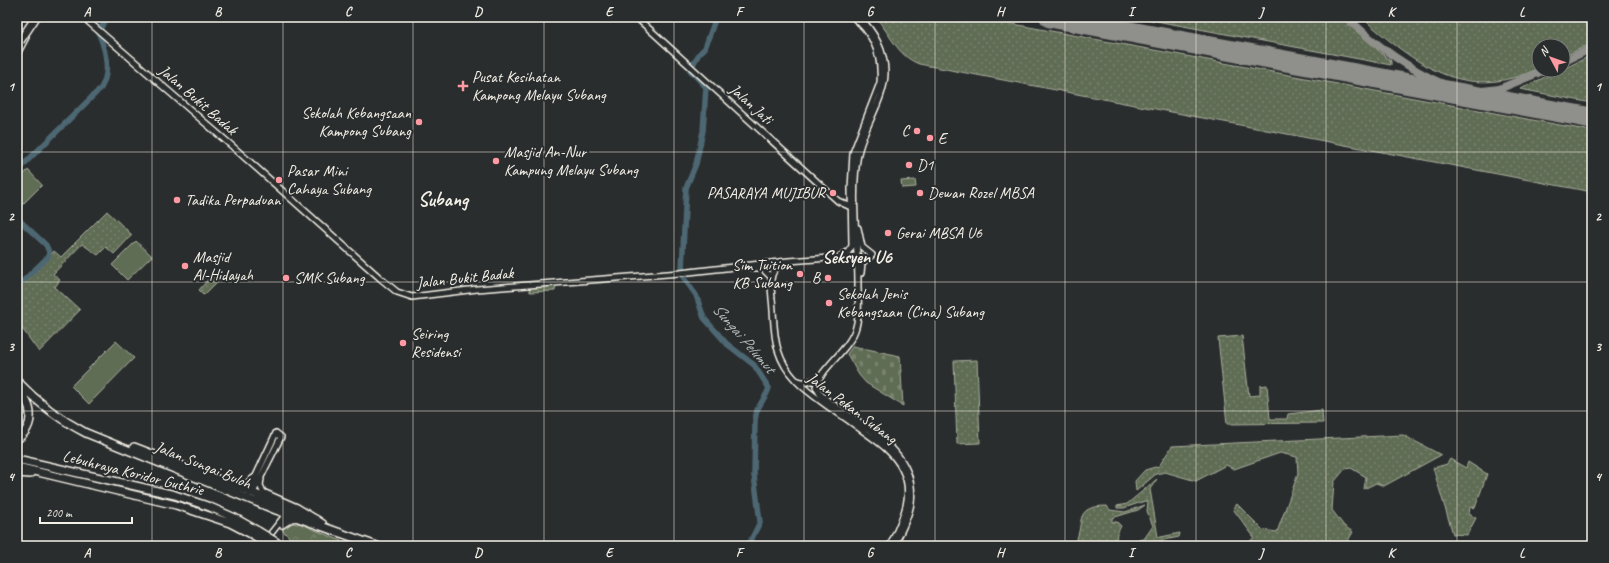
<svg xmlns="http://www.w3.org/2000/svg" width="1609" height="563" viewBox="0 0 1609 563" font-family="Caveat,sans-serif">
<defs>
<pattern id="grass-dots" width="8" height="8" patternUnits="userSpaceOnUse"><rect width="8" height="8" fill="#616d54"/><path d="M2 2h.1M6 6h.1" fill="none" stroke="#78826d" stroke-width="1.8" stroke-linecap="round"/></pattern>
<pattern id="forest-crowns" width="20" height="18" patternUnits="userSpaceOnUse"><rect width="20" height="18" fill="#616d54"/><path d="M2 6a3 3 0 1 1 6 0M12 15a3 3 0 1 1 6 0" fill="none" stroke="#78826d"/></pattern>
<pattern id="cemetery-stones" width="16" height="16" patternUnits="userSpaceOnUse"><rect width="16" height="16" fill="#616d54"/><path d="M2 7V4a2 2 0 0 1 4 0v3zM10 15v-3a2 2 0 0 1 4 0v3z" fill="#78826d"/></pattern>
</defs>
<rect width="100%" height="100%" fill="#2a2d2e"/>
<filter id="ink" filterUnits="userSpaceOnUse"><feTurbulence type="fractalNoise" baseFrequency=".025" numOctaves="2"/><feDisplacementMap in="SourceGraphic" scale="8" xChannelSelector="R" yChannelSelector="G"/><feConvolveMatrix kernelMatrix="1 2 1 2 8 2 1 2 1" color-interpolation-filters="sRGB"/></filter>
<g filter="url(#ink)">
<path fill="url(#grass-dots)" stroke="#aaaf9e" d="M875,17h100l617,114v61l-673,-128c-23,-9 -28,-30 -44,-47z
M1135,17h208l6,8 42,36v4z
M1361,17h198l33,7v19l-29,14v-11h-24v22c-75,36 -123,-4 -178,-51z
M1592,55v48l-72,-14 40,-19h3v-1z
M107,211l25,24 -18,19 -8,-7 -8,8 -16,-11 -29,30 7,6 -5,7 25,23 -41,42 -18,-25v-19l-4,-3v-10l5,-10 32,-34 7,6z
M212,275l6,6 -14,14 -5,-5z
M556,284l-1,7 -25,1 -1,-6z
M1242,336l7,60 11,-1v-9l7,-1 3,34h17l1,-5 34,-4 1,13 -96,1 -9,-86z
M977,360l3,83 -23,1 -3,-83z
M1403,435l38,20 -57,31 -8,-3 -12,6 2,-12 -15,-9 -6,1 -11,13 -2,28 12,16 9,6 -8,14h-99l8,-9 -21,-28 4,-5 26,26 14,2 21,-58 -1,-17 -17,-4 -46,16 -8,-4 -30,16 -31,-9 -9,2 -20,17 -1,-10 10,-11 14,-4 13,-20z
M1450,459l16,9 2,-6 19,12 -12,34 -5,-1 -1,7 7,4 -9,17 -14,-1 -20,-66 14,-4z
M1157,479l-7,10 8,48h3l19,-4 -1,4 -34,7 -1,2h-15l6,-6 9,-1 9,-13 -6,-15 1,-9 -3,-1 -21,7h-7v-2l10,-2z
M1145,505l-7,5 -26,8v4h5l4,4 -4,8 -2,12h-42c14,-20 -3,-40 34,-40l3,4 15,2z"/>
<path fill="url(#forest-crowns)" stroke="#aaaf9e" d="M287,522l10,2 3,-1 6,1 4,4 32,13 -7,5 -21,-3 -2,3h-14l-15,-15 -1,-4z"/>
<path fill="url(#cemetery-stones)" stroke="#aaaf9e" d="M853,346l47,10 3,50 -37,-23 -7,-8 -12,-21z"/>
<path fill="#616d54" stroke="#aaaf9e" d="M28,170l14,15 -24,24 -1,-28z
M915,180l1,7 -14,1 -1,-7z
M136,241l16,15 -25,24 -15,-15z
M116,341l18,17 -45,46 -18,-18z"/>
<g fill="none" stroke-linecap="round" stroke-linejoin="round">
<path stroke="#4e6773" stroke-width="5.5" d="M716,17l-11,31 -6,6 -9,16 16,17 -3,44 -7,33 -10,24 -4,82 1,7 13,18 8,23 23,26 27,21 15,23 -2,5 -10,17 -2,10 -1,55 6,47 -12,24
M17,171l84,-83c10,-17 4,-40 -3,-56l10,-15
M17,218l29,27 3,7 -1,5 -28,27 -3,8
M17,353v1"/>
<path stroke="#8f8f8b" stroke-width="8" d="M1117,17l5,6 16,10
M1347,17c27,27 62,52 98,68 12,5 25,8 38,12
M1589,17l3,1
M1563,62l29,-14
M1474,92l25,-3 46,-19"/>
<path stroke="#8f8f8b" stroke-width="21" d="M1050,17l542,101"/>
<defs>
<path id="secondary" d="M83,17l149,129 148,132 17,14 15,5 65,-8 203,-16 108,-12 70,-5
M636,17l202,184 13,6
M859,17c15,14 26,34 26,56 0,26 -22,55 -27,81 -8,42 0,87 0,130 0,14 2,30 -2,43 -6,23 -36,41 -40,60l4,7 7,6c36,27 91,50 84,103 -2,15 -11,30 -17,43
M858,228l4,19 10,8
M840,256l8,-4 4,-6 -1,-57 2,-36 27,-70c2,-26 -6,-50 -27,-66
M784,263c-17,8 -13,20 -12,36 2,16 1,35 6,51 8,27 29,41 51,57 13,8 25,17 37,26 14,10 28,20 36,36 14,26 -1,53 -12,77
M753,268h9l9,9
M861,273l1,-10 10,-8
M796,380c9,5 17,1 25,-4
M261,479l-1,6 3,7 34,15 26,16
M235,484h11l9,-7
M250,494l-1,-3 27,-58 5,4 -28,56h-2
M261,546l26,-33"/>
<path id="highway" d="M17,34l9,-17
M17,52l8,-15
M17,381c20,21 44,39 69,52l190,77 101,36
M17,391c17,11 18,37 0,48
M134,447l119,46 64,27
M17,459l158,36 35,12 25,11 23,13
M17,467l159,38 54,18 25,13
M17,473l13,1
M282,524l9,-6 7,-1
M276,542l4,4"/>
</defs>
<use href="#secondary" stroke="#f4f1e8" stroke-width="8"/>
<use href="#highway" stroke="#f4f1e8" stroke-width="10"/>
<use href="#secondary" stroke="#2a2d2e" stroke-width="5"/>
<use href="#highway" stroke="#2a2d2e" stroke-width="7"/>
<defs>
<path id="highway-bridge" d="M20,41l16,-24
M258,531l18,11
M255,536l15,10"/>
</defs>
<use href="#highway-bridge" stroke="#f4f1e8" stroke-width="10" stroke-linecap="butt"/>
<use href="#highway-bridge" stroke="#2a2d2e" stroke-width="7"/>
</g>
</g>
<path fill="none" stroke="#f4f1e8" stroke-width="1" stroke-opacity="0.55" d="M152,17v529M283,17v529M413,17v529M544,17v529M674,17v529M804,17v529M935,17v529M1065,17v529M1196,17v529M1326,17v529M1457,17v529M17,152h1575M17,282h1575M17,411h1575"/>
<g fill="#ff9aa2" stroke="#2a2d2e" stroke-width="1.5">
<path d="M461 80h4v4h4v4h-4v4h-4v-4h-4v-4h4z"/>
<circle cx="419" cy="122" r="4"/>
<circle cx="917" cy="131" r="4"/>
<circle cx="930" cy="138" r="4"/>
<circle cx="496" cy="161" r="4"/>
<circle cx="909" cy="165" r="4"/>
<circle cx="279" cy="180" r="4"/>
<circle cx="833" cy="193" r="4"/>
<circle cx="920" cy="193" r="4"/>
<circle cx="177" cy="200" r="4"/>
<circle cx="888" cy="233" r="4"/>
<circle cx="185" cy="266" r="4"/>
<circle cx="800" cy="274" r="4"/>
<circle cx="286" cy="278" r="4"/>
<circle cx="828" cy="278" r="4"/>
<circle cx="829" cy="303" r="4"/>
<circle cx="403" cy="343" r="4"/>
</g>
<g text-anchor="middle" dominant-baseline="central" stroke-width="4" stroke-linejoin="round" paint-order="stroke">
<g font-size="16" fill="#f4f1e8" stroke="#2a2d2e" text-anchor="start">
<text x="472" y="77">Pusat Kesihatan<tspan x="472" dy="18">Kampong Melayu Subang</tspan></text>
<text x="411" y="113" text-anchor="end">Sekolah Kebangsaan<tspan x="411" dy="18">Kampong Subang</tspan></text>
<text x="909" y="131" text-anchor="end">C</text>
<text x="938" y="138">E</text>
<text x="504" y="152">Masjid An-Nur<tspan x="504" dy="18">Kampung Melayu Subang</tspan></text>
<text x="917" y="165">D1</text>
<text x="287" y="171">Pasar Mini<tspan x="287" dy="18">Cahaya Subang</tspan></text>
<text x="825" y="193" text-anchor="end">PASARAYA MUJIBUR</text>
<text x="928" y="193">Dewan Rozel MBSA</text>
<text x="185" y="200">Tadika Perpaduan</text>
<text x="896" y="233">Gerai MBSA U6</text>
<text x="193" y="257">Masjid<tspan x="193" dy="18">Al-Hidayah</tspan></text>
<text x="792" y="265" text-anchor="end">Sim Tuition<tspan x="792" dy="18">KB Subang</tspan></text>
<text x="294" y="278">SMK Subang</text>
<text x="820" y="278" text-anchor="end">B</text>
<text x="837" y="294">Sekolah Jenis<tspan x="837" dy="18">Kebangsaan (Cina) Subang</tspan></text>
<text x="411" y="334">Seiring<tspan x="411" dy="18">Residensi</tspan></text>
</g>
<g font-size="16" fill="#f4f1e8" stroke="#2a2d2e">
<text transform="translate(198 100) rotate(41)">Jalan Bukit Badak</text>
<text transform="translate(751 104) rotate(42)">Jalan Jati</text>
<text transform="translate(465 278) rotate(-6)">Jalan Bukit Badak</text>
<text transform="translate(852 408) rotate(37)">Jalan Pekan Subang</text>
<text transform="translate(203 465) rotate(22)">Jalan Sungai Buloh</text>
<text transform="translate(133 473) rotate(14)">Lebuhraya Koridor Guthrie</text>
</g>
<g font-size="17" font-style="italic" fill="#b2bab9" stroke="#2a2d2e">
<text transform="translate(744 338) rotate(49)">Sungai Pelumut</text>
</g>
<g font-size="18" font-weight="bold" fill="#f4f1e8" stroke="#2a2d2e">
<text x="857" y="257">Seksyen U6</text>
</g>
<g font-size="20" font-weight="bold" fill="#f4f1e8" stroke="#2a2d2e">
<text x="443" y="199">Subang</text>
</g>
</g>
<rect width="1609" height="563" fill="none" stroke="#2a2d2e" stroke-width="44"/>
<g transform="translate(1551 58) rotate(311)"><circle r="19" fill="#2a2d2e" stroke="#7b7b78"/>
<path d="M0-3L7 15L0 10L-7 15Z" fill="#ff9aa2"/>
<text y="-6" font-size="11" font-weight="bold" text-anchor="middle" fill="#f4f1e8">N</text>
</g>
<path d="M40 517v6h92v-6" fill="none" stroke="#f4f1e8" stroke-width="2"/>
<text x="46" y="517" font-size="12" fill="#f4f1e8" stroke="#2a2d2e" stroke-width="3" paint-order="stroke">200 m</text>
<rect x="22" y="22" width="1565" height="519" fill="none" stroke="#f4f1e8" stroke-width="1.5"/>
<g font-size="13" text-anchor="middle" font-weight="bold" fill="#f4f1e8">
<text x="87" y="16">A</text>
<text x="218" y="16">B</text>
<text x="348" y="16">C</text>
<text x="478" y="16">D</text>
<text x="609" y="16">E</text>
<text x="739" y="16">F</text>
<text x="870" y="16">G</text>
<text x="1000" y="16">H</text>
<text x="1131" y="16">I</text>
<text x="1261" y="16">J</text>
<text x="1391" y="16">K</text>
<text x="1522" y="16">L</text>
<text x="11" y="91">1</text>
<text x="1598" y="91">1</text>
<text x="11" y="221">2</text>
<text x="1598" y="221">2</text>
<text x="11" y="351">3</text>
<text x="1598" y="351">3</text>
<text x="11" y="481">4</text>
<text x="1598" y="481">4</text>
<text x="87" y="557">A</text>
<text x="218" y="557">B</text>
<text x="348" y="557">C</text>
<text x="478" y="557">D</text>
<text x="609" y="557">E</text>
<text x="739" y="557">F</text>
<text x="870" y="557">G</text>
<text x="1000" y="557">H</text>
<text x="1131" y="557">I</text>
<text x="1261" y="557">J</text>
<text x="1391" y="557">K</text>
<text x="1522" y="557">L</text>
</g>
</svg>
